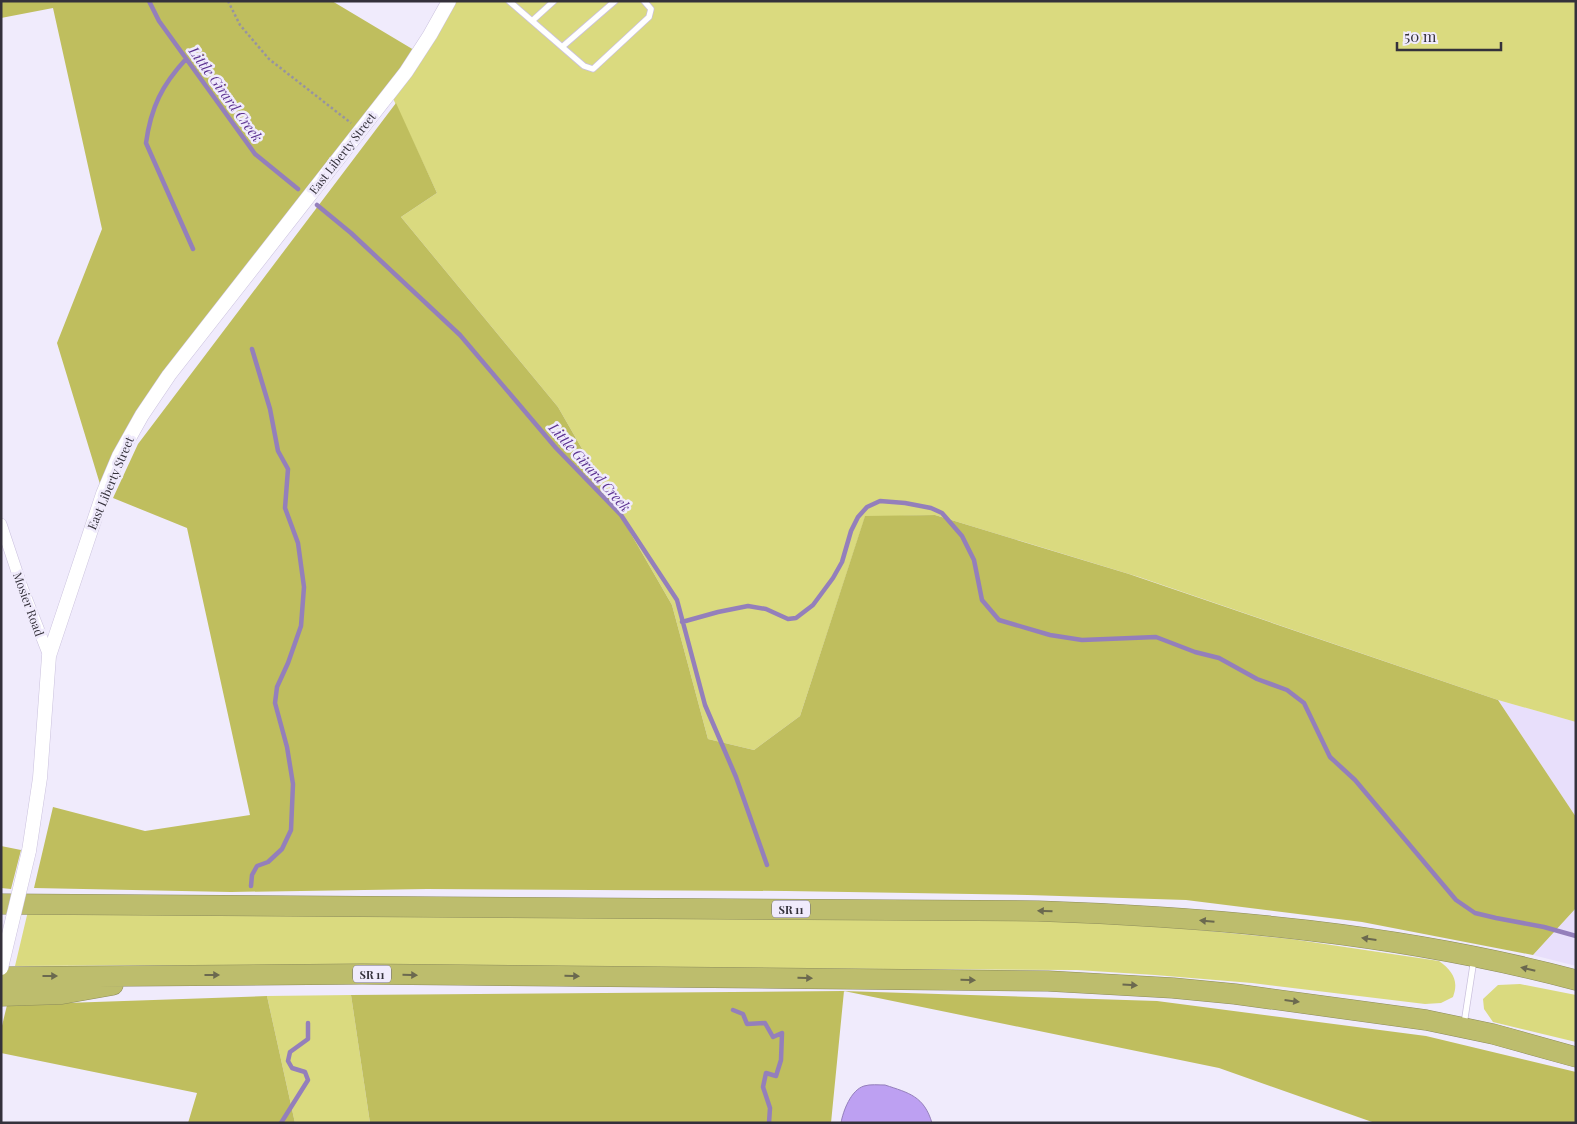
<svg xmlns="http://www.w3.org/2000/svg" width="1577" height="1124" viewBox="0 0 1577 1124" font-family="'Playfair Display',serif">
<rect width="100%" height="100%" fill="#f0ebfc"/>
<path fill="#e8dffb" d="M1498,700l78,22v95z
M1576,908v58l-43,-11z"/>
<path fill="#dada7f" d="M449,1h1127v721l-78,-22 -359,-123 -204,-62 -70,2 -65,199 -46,34 -46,-11 -36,-134 -114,-198 -157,-190 36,-24 -47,-101z
M28,911l1002,9 129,6 132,13 148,22c14,10 20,20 14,36l-12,6 -16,1 -173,-21 -97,-8 -78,-5 -852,-5 -210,1z
M1520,984l56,11v47l-83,-20 -9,-13 -1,-10 15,-14z
M351,995l19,128h-75l-28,-127z"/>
<path fill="#bfbe5e" d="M1,1h331l87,52 -250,322 -66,119 -46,-151 45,-114 -49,-221 -52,10z
M396,103l41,90 -36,24 157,190 114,198 36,134 46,11 46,-34 65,-200 70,-1 194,59 369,126 78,117v91l-43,47 -171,-33 -176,-22 -158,-5 -242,-4 -359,-2 -196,3 -197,-4 19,-81 92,24 105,-16 -63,-287 -74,-30 25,-54z
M1,846l20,4 -10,39 -10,-1z
M843,991l314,10 269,35 150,36v51h-201l-156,-55 -375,-77 -13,132h-461l-19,-128z
M267,996l28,127h-107l9,-30 -196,-40v-23l6,-25z"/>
<path fill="#bda0f2" stroke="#947fbb" d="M885,1085c24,8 39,11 47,38h-91c2,-12 10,-33 23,-37 6,-2 15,-1 21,-1z"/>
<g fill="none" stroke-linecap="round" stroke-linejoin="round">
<path stroke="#947fbb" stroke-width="4.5" d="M149,1l10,20 96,133 43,35
M186,59c-24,26 -35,48 -40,84l47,106
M317,205l34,28 109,102 96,113 65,67 56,85 28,105 31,72 31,88
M682,622l36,-10 30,-6 18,3 22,10 8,-1 17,-13 20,-27 9,-16 9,-31 7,-14 9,-10 13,-6 25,2 26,5 11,5 20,23 12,24 8,40 17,20 51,15 32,5 74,-3 39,15 24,6 38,21 30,11 17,13 26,54 25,23 101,120 19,13 21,5 48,9 32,9
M251,886l1,-11 5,-9 11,-4 14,-13 9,-19 2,-46 -6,-37 -12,-44 2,-16 11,-24 13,-37 3,-39 -6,-44 -13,-35 3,-39 -10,-18 -8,-42 -18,-60
M733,1010l10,4 4,10 18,-1 8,14 9,-4 -1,27 -5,16 -10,-3 -3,14 7,21 -1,15
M281,1123l27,-43 -3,-8 -13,-4 -4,-7 2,-9 18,-13v-16"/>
<defs>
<path id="service" d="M509,1l75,65 9,3 56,-52 2,-8 -7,-8
M532,21l22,-20
M562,47l53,-46
M1464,1024l10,-65"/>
<path id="minor" d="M1,524l21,63 27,69"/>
<path id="tertiary" d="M29,851l11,-73 9,-122 54,-162 16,-38 23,-41 27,-40 237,-303 24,-37 19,-34"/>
<path id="motorway" d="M1,904l1037,7c179,6 364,23 538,69
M1,977l361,-3 686,7 125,7 62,6 191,26 67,14 83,23
M1,996l61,-2 51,-9"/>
</defs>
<use href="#service" stroke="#cac1dd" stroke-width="7"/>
<use href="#minor" stroke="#cac1dd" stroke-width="12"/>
<use href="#tertiary" stroke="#cac1dd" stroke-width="15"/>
<use href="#motorway" stroke="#8d8c5c" stroke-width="21"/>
<path stroke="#9793a1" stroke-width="2.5" stroke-dasharray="2.5 2.5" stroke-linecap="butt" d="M228,1l12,24 29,34 82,64"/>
<use href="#service" stroke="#fff" stroke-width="5.5"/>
<use href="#minor" stroke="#fff" stroke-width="11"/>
<use href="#tertiary" stroke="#fff" stroke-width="14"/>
<use href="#motorway" stroke="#bdbd6d" stroke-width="20"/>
<defs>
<path id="tertiary-bridge" d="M1,968l28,-117"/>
</defs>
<use href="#tertiary-bridge" stroke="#cac1dd" stroke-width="15" stroke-linecap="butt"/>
<use href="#tertiary-bridge" stroke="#fff" stroke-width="14"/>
</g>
<defs><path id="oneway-solid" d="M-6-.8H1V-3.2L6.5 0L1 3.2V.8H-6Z" transform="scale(1.25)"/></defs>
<g fill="#6b694f">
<use href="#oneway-solid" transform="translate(1045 911) rotate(-178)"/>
<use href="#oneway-solid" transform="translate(1207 921) rotate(-175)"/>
<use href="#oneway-solid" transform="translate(1369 939) rotate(-172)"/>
<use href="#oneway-solid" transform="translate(1528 969) rotate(-167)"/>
<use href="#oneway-solid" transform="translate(212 975)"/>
<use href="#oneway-solid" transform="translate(410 975) rotate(1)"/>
<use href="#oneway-solid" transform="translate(50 976)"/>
<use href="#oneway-solid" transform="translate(572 976) rotate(1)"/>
<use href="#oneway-solid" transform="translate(805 978) rotate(1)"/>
<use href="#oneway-solid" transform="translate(968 980) rotate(1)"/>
<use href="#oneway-solid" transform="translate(1130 985) rotate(4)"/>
<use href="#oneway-solid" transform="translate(1292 1001) rotate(7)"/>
</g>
<g text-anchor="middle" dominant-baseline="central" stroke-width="5" stroke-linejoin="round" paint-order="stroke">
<g fill="#f0ebfc" stroke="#6c6975" stroke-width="1">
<rect x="772" y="900.5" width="38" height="17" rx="4"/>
<rect x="353" y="965.5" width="38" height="17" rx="4"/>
</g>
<g font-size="11" font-weight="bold" fill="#34313b">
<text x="791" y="909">SR 11</text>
<text x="372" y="974">SR 11</text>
</g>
<g font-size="12" fill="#34313b" stroke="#f0ebfc">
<text transform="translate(342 153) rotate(-52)">East Liberty Street</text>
<text transform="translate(110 483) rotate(-67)">East Liberty Street</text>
<text transform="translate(29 604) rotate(70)">Mosier Road</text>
</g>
<g font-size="14" font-style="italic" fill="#5b3190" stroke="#f0ebfc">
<text transform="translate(226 94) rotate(54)">Little Girard Creek</text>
<text transform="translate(590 467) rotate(48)">Little Girard Creek</text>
</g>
</g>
<rect width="1577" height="1124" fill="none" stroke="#34313b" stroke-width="5"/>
<path d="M1397 42v8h104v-8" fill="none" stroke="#34313b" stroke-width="2.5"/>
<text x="1404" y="42" font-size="15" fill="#34313b" stroke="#f0ebfc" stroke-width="4" paint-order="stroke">50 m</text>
</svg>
